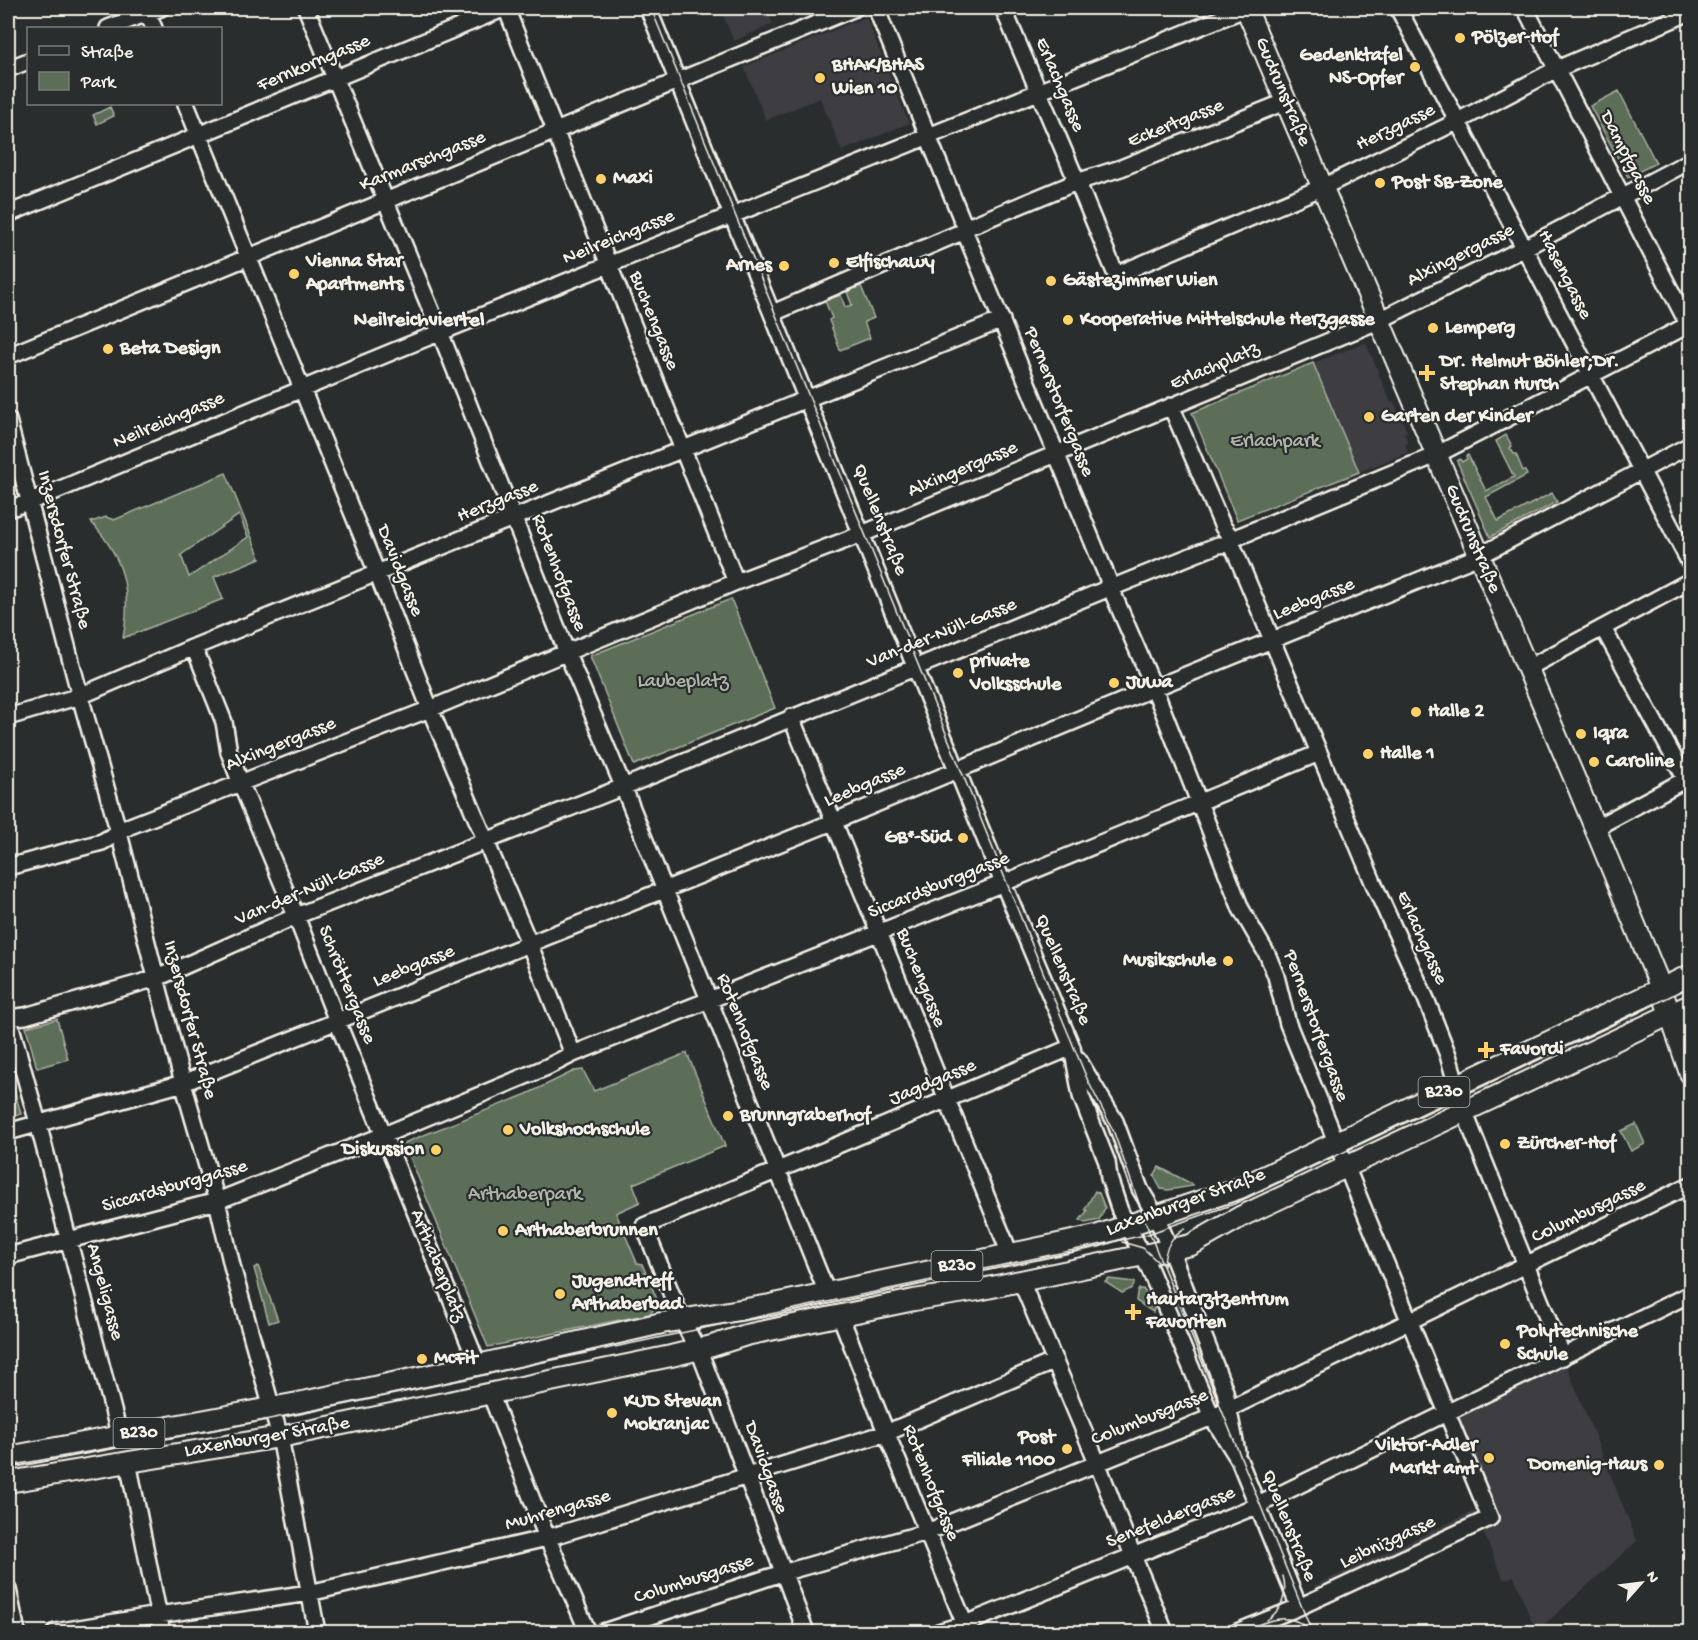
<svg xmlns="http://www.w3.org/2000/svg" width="1698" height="1640" viewBox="0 0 1698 1640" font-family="'Gochi Hand',sans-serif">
<rect width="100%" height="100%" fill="#2a2d2e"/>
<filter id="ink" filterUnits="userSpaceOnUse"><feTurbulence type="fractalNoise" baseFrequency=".0167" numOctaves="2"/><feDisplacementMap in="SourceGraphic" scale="12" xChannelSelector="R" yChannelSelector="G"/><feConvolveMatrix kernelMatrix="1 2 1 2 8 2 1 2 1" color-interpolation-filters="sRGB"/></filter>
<g filter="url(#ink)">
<path fill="#3e3d43" d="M720,8h47l6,16 -39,17z
M866,17l43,106 -67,28 -22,-53 -54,22 -22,-53z
M1366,343l25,60 3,-1 13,29 -3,2 4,10 -3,1 3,8 -49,20 -46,-109z
M1563,1357l74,184 -101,91 -22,-56 -10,4 -21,-48 -160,75 -9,-21 164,-77 -23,-55 7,-3 -15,-39z"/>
<path fill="#5c6e58" stroke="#a8b0a0" stroke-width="1.5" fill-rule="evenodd" d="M1619,91l37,72 -28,14 -38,-71z
M110,107l4,9 -17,8 -4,-9z
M861,286l13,32 -10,4 6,16 -30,12 -11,-30 3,-2 -7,-17 16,-6 4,12 7,-2 -5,-13z
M1313,363l46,109 -122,48 -45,-107z
M1506,435l6,11 -2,2 4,6h2l7,17h2l2,4 -41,22 12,24 54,-28 5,9 -67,35 -33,-76 3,-2 2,3 5,-3 -1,-3 2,-1 18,36 28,-14 -18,-36z
M226,473l34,85 -46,19 9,22 -100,39c9,-46 1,-81 -32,-116l15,-5 8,3zM239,515l9,22 -59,40 -8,-22z
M731,599l44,109 -141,57 -44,-109z
M57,1019l11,40 -31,9 -11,-41z
M687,1053l38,93 -92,38 7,18 -24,11 21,50 5,1 17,40 -10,10 -161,33 -84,-204 123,-49 47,-23 9,-1 11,21z
M8,1066l13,48 -13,4z
M1636,1124l9,20 -14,7 -10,-20z
M1159,1167l33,17 1,2 -25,4 -7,-1 -7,-13z
M1095,1191l4,2 6,15 -6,12 -14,3 -5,-3 7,-9 -2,-2z
M258,1266l20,54 -9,3 -15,-55z
M1109,1279l25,3c1,7 -6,8 -12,11l-17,-11z
M1139,1289h4l12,17 -2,6 -17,-11 1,-8z"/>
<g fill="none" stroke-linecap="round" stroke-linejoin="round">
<defs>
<path id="minor" d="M145,8l9,20
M306,8l134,324 127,321 56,133 204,507
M506,8l230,574
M648,8l348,858 76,181 9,49 26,66 2,16 11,33 30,59 62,147 27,43 60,147
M876,8l86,212 2,3 6,3 99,-41 6,-8 -72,-169
M1398,8l292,555
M1525,8l165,320
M108,28l53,-20
M8,69l20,-8
M1287,101l-166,67 -38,12 -3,8 36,87 207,-88 135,-66 99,-52 133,-57
M186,104l191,469 53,136 99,234 44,111
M8,214l497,-206
M8,356l847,-348
M1171,406l52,121 8,10 4,1 201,-83 254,-131
M8,420l72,276 39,137 64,250 34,118 16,69 47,167 37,195
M8,509l21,-7 365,-151 853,-343
M1603,628l87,159
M194,647l30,75 5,30 12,32 55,132 41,105 141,344
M1528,668l162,-87
M8,717l72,-21 114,-49 808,-327
M791,717l219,537
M1595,828l95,-51
M8,867l94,-25 28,-16 300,-117 306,-127 126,-48 516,-213 148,-74 164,-86
M8,1016l30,107 82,314
M8,1018l17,-2 132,-38 139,-62 342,-135 464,-190 6,-4v-8l-141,-342 -4,-3h-6l-184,79
M1078,1059l37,62 25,68 16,27 14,33 55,142 12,61
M8,1132l175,-49 652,-262 319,-133 325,-132 211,-111
M8,1256l209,-55 167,-66 163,-68 26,-13 428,-170 318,-131
M1021,1281l76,181 36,94 32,76
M840,1315l44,112 84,205
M490,1393l54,137 44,102
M128,1462l34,170
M8,1589l9,43
M55,1632l103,-17 151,-22 238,-55 339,-105 169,-72
M603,1632l179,-59 145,-41 285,-115 478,-232
M806,1632l-104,-274 -20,-38 -38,-94 428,-179
M938,1632l27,-8 291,-118 434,-212
M1237,1632l62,-25 191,-89 -202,-494 -12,-48 -8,-20 -27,-47 -87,-221 -40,-92 -1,-6 3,-4 102,-41 9,-1 7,5 142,340 50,110 22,56 16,56 99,246"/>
<path id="major" d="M1246,8l333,781 82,199 29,85
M8,1457l290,-54 180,-38 184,-42 108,-18 326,-69 144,-48 450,-213
M8,1482l272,-45 391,-81 41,-10 34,-11 168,-35 64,-10 213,-45 51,-29 448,-211"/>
</defs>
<use href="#minor" stroke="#f4f1e8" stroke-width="20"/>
<use href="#major" stroke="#f4f1e8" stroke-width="24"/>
<use href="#minor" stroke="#2a2d2e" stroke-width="15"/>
<use href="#major" stroke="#2a2d2e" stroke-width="20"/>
<path stroke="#f4f1e8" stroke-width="1.5" d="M651,8l410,1008 27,65 25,49 37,104 162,398
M1122,1242l21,6 15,14
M1164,1266c0,-16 7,-30 21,-38
M8,1466l221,-39 125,-25 791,-167 89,-31 406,-192 50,-26
M1267,1620c15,-10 21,-26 16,-44
M1240,1632c24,-10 51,-24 71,0"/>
</g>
</g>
<g fill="#ffd166" stroke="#2a2d2e" stroke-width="2">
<circle cx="1460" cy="38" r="6"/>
<circle cx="1415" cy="67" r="6"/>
<circle cx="820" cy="78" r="6"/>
<circle cx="601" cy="179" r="6"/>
<circle cx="1380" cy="183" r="6"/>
<circle cx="834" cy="263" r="6"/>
<circle cx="784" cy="266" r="6"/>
<circle cx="294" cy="274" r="6"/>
<circle cx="1051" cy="281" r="6"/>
<circle cx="1068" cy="320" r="6"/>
<circle cx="1433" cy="328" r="6"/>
<circle cx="108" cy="349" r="6"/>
<path d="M1424 364h6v6h6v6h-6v6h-6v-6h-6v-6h6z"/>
<circle cx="1369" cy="417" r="6"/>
<circle cx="958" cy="673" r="6"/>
<circle cx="1114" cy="683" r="6"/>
<circle cx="1416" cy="712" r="6"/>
<circle cx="1581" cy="734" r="6"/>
<circle cx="1368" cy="754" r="6"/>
<circle cx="1594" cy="762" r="6"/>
<circle cx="963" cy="838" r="6"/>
<circle cx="1228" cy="961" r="6"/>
<path d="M1483 1041h6v6h6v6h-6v6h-6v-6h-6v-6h6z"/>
<circle cx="728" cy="1116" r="6"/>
<circle cx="508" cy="1130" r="6"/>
<circle cx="1505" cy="1144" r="6"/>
<circle cx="436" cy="1150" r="6"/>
<circle cx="503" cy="1231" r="6"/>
<circle cx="560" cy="1294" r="6"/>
<path d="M1130 1303h6v6h6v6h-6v6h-6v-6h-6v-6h6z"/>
<circle cx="1505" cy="1344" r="6"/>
<circle cx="422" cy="1359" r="6"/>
<circle cx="612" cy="1413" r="6"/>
<circle cx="1067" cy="1449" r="6"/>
<circle cx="1489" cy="1458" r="6"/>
<circle cx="1659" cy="1465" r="6"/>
</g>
<g text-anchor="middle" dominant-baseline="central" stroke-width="4.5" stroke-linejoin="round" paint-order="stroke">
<g fill="#2a2d2e" stroke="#b7b6b0" stroke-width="1.5">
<rect x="1418.5" y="1077" width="51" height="30" rx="4.5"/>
<rect x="931.5" y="1251" width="51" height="30" rx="4.5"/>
<rect x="113.5" y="1418" width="51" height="30" rx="4.5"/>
</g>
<g font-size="18" font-weight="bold" fill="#f4f1e8">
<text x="1444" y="1092">B230</text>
<text x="957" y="1266">B230</text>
<text x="139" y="1433">B230</text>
</g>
<g font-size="20" font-weight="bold" fill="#f4f1e8" stroke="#2a2d2e" text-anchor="start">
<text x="1472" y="38">Pölzer-Hof</text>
<text x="1403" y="56" text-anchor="end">Gedenktafel<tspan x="1403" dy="23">NS-Opfer</tspan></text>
<text x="832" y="66">BHAK/BHAS<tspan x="832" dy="23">Wien 10</tspan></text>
<text x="613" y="179">Maxi</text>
<text x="1392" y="183">Post SB-Zone</text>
<text x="306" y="262">Vienna Star<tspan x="306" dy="23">Apartments</tspan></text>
<text x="846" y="263">Elfischawy</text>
<text x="772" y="266" text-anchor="end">Arnes</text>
<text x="1063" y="281">Gästezimmer Wien</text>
<text x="1080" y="320">Kooperative Mittelschule Herzgasse</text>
<text x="1445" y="328">Lemperg</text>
<text x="120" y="349">Beta Design</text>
<text x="1440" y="362">Dr. Helmut Böhler;Dr.<tspan x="1440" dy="23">Stephan Hurch</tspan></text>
<text x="1381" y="417">Garten der Kinder</text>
<text x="970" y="662">private<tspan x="970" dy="23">Volksschule</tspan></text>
<text x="1126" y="683">Juwa</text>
<text x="1428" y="712">Halle 2</text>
<text x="1593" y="734">Iqra</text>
<text x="1380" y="754">Halle 1</text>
<text x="1606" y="762">Caroline</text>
<text x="951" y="838" text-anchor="end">GB*-Süd</text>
<text x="1216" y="961" text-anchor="end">Musikschule</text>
<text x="1500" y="1050">Favordi</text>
<text x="740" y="1116">Brunngraberhof</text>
<text x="520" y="1130">Volkshochschule</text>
<text x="1517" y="1144">Zürcher-Hof</text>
<text x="424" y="1150" text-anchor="end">Diskussion</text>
<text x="515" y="1231">Arthaberbrunnen</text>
<text x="572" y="1282">Jugendtreff<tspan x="572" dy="23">Arthaberbad</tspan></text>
<text x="1146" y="1300">Hautarztzentrum<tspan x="1146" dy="23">Favoriten</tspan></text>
<text x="1517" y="1332">Polytechnische<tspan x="1517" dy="23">Schule</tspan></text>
<text x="434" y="1359">McFit</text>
<text x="624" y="1402">KUD Stevan<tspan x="624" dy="23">Mokranjac</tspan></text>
<text x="1055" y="1438" text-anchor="end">Post<tspan x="1055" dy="23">Filiale 1100</tspan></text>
<text x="1477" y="1446" text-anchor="end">Viktor-Adler<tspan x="1477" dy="23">Markt amt</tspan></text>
<text x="1647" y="1465" text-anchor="end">Domenig-Haus</text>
</g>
<g font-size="20" fill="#f4f1e8" stroke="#2a2d2e">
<text transform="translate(314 64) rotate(-23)">Fernkorngasse</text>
<text transform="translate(1059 85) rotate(67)">Erlachgasse</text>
<text transform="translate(1282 92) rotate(67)">Gudrunstraße</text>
<text transform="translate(1176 124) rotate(-22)">Eckertgasse</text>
<text transform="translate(1396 128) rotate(-26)">Herzgasse</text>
<text transform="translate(1627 158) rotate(63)">Dampfgasse</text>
<text transform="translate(423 162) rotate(-22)">Karmarschgasse</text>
<text transform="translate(619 238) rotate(-22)">Neilreichgasse</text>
<text transform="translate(1461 256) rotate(-27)">Alxingergasse</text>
<text transform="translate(1564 275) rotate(63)">Hasengasse</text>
<text transform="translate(653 321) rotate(68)">Buchengasse</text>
<text transform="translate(1215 367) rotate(-23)">Erlachplatz</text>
<text transform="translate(1058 402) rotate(68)">Pernerstorfergasse</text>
<text transform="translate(169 421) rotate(-23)">Neilreichgasse</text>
<text transform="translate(963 470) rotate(-23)">Alxingergasse</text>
<text transform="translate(498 502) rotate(-22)">Herzgasse</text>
<text transform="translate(879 520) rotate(68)">Quellenstraße</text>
<text transform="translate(1472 539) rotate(67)">Gudrunstraße</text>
<text transform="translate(63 550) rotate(75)">Inzersdorfer Straße</text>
<text transform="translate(399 571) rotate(68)">Davidgasse</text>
<text transform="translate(558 573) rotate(69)">Rotenhofgasse</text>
<text transform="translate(1314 600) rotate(-22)">Leebgasse</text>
<text transform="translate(942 634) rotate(-22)">Van-der-Nüll-Gasse</text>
<text transform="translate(281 745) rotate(-22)">Alxingergasse</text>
<text transform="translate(865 786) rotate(-23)">Leebgasse</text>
<text transform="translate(939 886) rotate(-22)">Siccardsburggasse</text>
<text transform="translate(310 890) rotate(-23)">Van-der-Nüll-Gasse</text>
<text transform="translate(1421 938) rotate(66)">Erlachgasse</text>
<text transform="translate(414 967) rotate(-22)">Leebgasse</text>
<text transform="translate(1062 970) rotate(67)">Quellenstraße</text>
<text transform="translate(920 978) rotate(68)">Buchengasse</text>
<text transform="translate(346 985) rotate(68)">Schröttergasse</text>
<text transform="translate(189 1020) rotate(75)">Inzersdorfer Straße</text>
<text transform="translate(1315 1026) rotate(70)">Pernerstorfergasse</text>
<text transform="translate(744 1032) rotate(68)">Rotenhofgasse</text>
<text transform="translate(933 1083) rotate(-23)">Jagdgasse</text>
<text transform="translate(175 1187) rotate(-16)">Siccardsburggasse</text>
<text transform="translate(1186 1203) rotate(-20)">Laxenburger Straße</text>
<text transform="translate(1589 1212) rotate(-26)">Columbusgasse</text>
<text transform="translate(437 1266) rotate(68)">Arthaberplatz</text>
<text transform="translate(104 1292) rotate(75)">Angeligasse</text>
<text transform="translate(1150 1418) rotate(-22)">Columbusgasse</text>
<text transform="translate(267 1438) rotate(-10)">Laxenburger Straße</text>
<text transform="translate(765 1468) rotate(70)">Davidgasse</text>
<text transform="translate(930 1483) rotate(68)">Rotenhofgasse</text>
<text transform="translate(558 1511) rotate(-16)">Muhrengasse</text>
<text transform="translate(1171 1518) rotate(-22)">Senefeldergasse</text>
<text transform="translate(1288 1526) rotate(68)">Quellenstraße</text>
<text transform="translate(1388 1543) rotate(-25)">Leibnizgasse</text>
<text transform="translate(694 1580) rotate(-18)">Columbusgasse</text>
</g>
<g font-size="20" fill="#b0b6a7" stroke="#2a2d2e">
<text x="1275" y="442">Erlachpark</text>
<text x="683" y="682">Laubeplatz</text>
<text x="525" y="1195">Arthaberpark</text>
</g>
<g font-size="21" font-weight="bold" fill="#f4f1e8" stroke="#2a2d2e">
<text x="419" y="321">Neilreichviertel</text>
</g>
</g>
<rect width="1698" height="1640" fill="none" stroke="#2a2d2e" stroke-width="30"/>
<rect x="15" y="15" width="1668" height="1610" fill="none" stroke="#f4f1e8" stroke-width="2" filter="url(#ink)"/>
<rect x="27" y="27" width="195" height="78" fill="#2a2d2e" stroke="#7b7b78" stroke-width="1.5"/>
<rect x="39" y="46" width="30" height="9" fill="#2a2d2e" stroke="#7b7b78" stroke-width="1.5"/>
<text x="81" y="57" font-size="18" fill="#f4f1e8">Straße</text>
<rect x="39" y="72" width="30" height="18" fill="#5c6e58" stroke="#7b7b78" stroke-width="1.5"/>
<text x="81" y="87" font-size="18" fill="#f4f1e8">Park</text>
<g transform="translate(1641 1583) rotate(62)" stroke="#2a2d2e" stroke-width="4.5" paint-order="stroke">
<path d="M0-4.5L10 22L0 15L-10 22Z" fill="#f4f1e8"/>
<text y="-9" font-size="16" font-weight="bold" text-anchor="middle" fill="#f4f1e8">N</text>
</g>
</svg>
